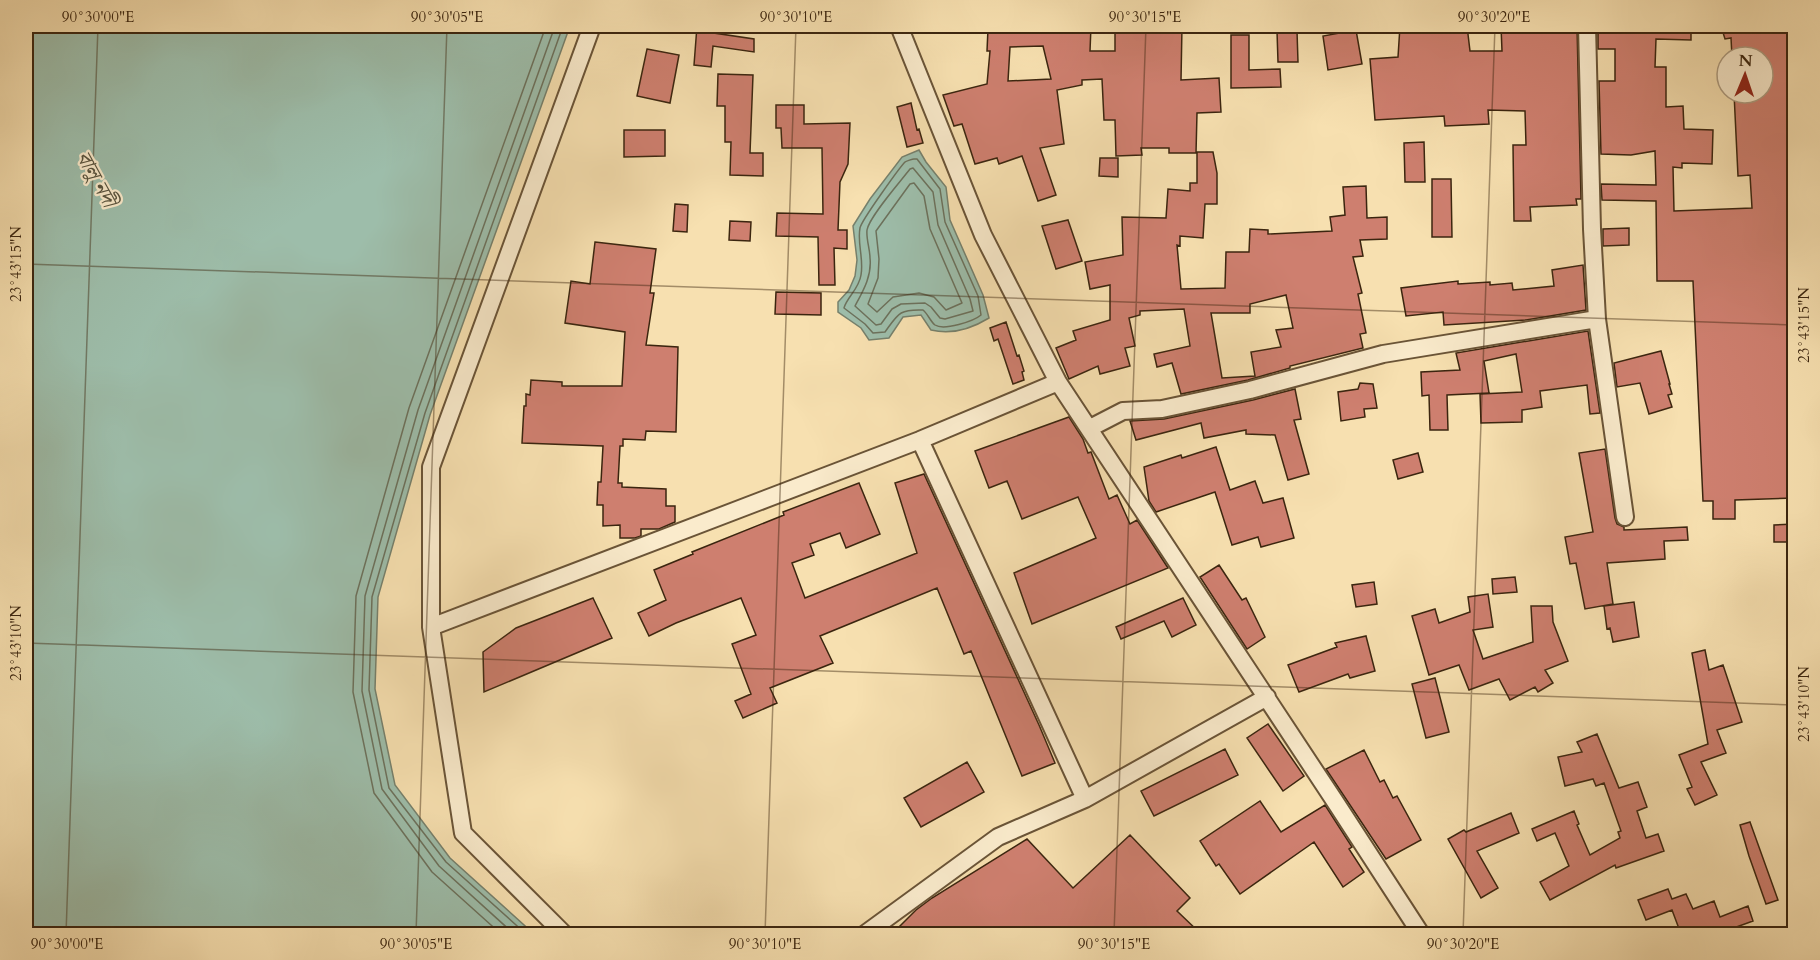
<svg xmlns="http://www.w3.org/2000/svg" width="1820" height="960" viewBox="0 0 1820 960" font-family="Cardo,'Noto Serif Bengali',serif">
<rect width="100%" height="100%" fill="#f7e0b0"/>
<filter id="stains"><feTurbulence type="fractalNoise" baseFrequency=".00333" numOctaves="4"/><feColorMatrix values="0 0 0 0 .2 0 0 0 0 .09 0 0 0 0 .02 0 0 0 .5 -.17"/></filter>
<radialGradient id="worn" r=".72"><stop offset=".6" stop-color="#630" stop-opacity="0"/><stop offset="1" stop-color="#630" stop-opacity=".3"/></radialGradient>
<path fill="#9dbdaa" stroke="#76806c" stroke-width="1.5" d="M26,26h544l-140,389 -52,182 -3,92 20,96 55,73 84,76h-508z
M919,150l7,12 20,25 4,33 33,75 6,23c-18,11 -38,17 -58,12l-10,-15 -18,2 -14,21 -20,2 -8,-12 -23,-16v-10l11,-12 6,-14 2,-16 -4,-34 17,-27 32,-42z"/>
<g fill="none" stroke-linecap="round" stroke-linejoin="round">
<path stroke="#6c715c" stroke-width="1.5" d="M914,159h3l23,30 5,33 33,74 3,19c-7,6 -37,16 -46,10 -5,-4 -7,-11 -12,-15 -24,-1 -25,4 -38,22l-12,1 -8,-9 -21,-16c3,-11 15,-19 17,-33 3,-16 -4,-32 -1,-47 1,-7 40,-61 45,-66 1,-1 8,-3 9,-3z
M913,168l20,24 5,33 32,74 3,12 -28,8 -5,-1 -9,-11 -6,-4 -24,1 -9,5 -11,15 -5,1 -21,-19c8,-15 17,-30 15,-48 0,-9 -4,-19 -3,-28 2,-13 33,-48 43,-61z
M914,183l10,13 6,33 32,74 -16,7 -12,-13 -15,-4 -26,4 -16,15 -9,-8 10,-26 1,-19 -3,-28 34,-47z
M501,934l-69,-62 -58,-79 -21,-101 3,-96 53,-188 137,-382
M514,934l-75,-68 -57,-77 -20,-98 3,-95 53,-186 137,-384
M526,934l-80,-72 -57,-74 -20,-98 3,-93 53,-184 138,-387"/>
</g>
<path fill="#ce7f6f" stroke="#3b250f" stroke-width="1.5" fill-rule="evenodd" d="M697,26h18l-1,7 40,6v13l-41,-6 -2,21 -17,-2z
M1035,26h56l-1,25h25v-25h67l-1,54 38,-2 2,34 -24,1 -1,40h-27v-5h-28l1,7 -26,1 -1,-36h-11l-2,-41 -20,1v5l-25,5 7,54 -24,4 16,47 -18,6 -16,-45 -23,8 -2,-6 -22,6 -13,-40 -8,2 -11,-31 44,-11 3,-33h-3l1,-22 47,-1zM1043,46l8,33 -43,2 2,-34z
M1400,26h67l3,25h32l-1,-25h16v3l60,-3 4,173h-5l1,6 -47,2 1,14h-17l-1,-76h13l-1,-34 -37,-1 1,14 -44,2 -1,-10 -69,4 -5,-61 28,-2z
M1615,26h76v14l-35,-1 -1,28h11v40l17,-1 1,23 29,1 -1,34 -30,-1v5l-9,-1 1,44 78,-3 -2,-33 -12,1 -4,-83h29v-36h-31l-1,-19 -6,1 -4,-13h73v472l-59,2v19h-22v-18h-10l-10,-220h-36l-1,-80 -54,-1 -1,-16 55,1 -1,-34 -24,4 -30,-1 -2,-73h16v-32h-17v-21h17z
M1356,30l6,34 -34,6 -5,-34z
M1277,31h20l1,31h-20z
M1231,35h18v35l31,-1 1,18 -50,1z
M647,49l32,6 -9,48 -33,-7z
M718,74l35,1 -3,78h13v23l-33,-1 1,-33h-6v-36h-8z
M911,103l6,27 2,-1 4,14 -16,4 -10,-40z
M776,105h28v19l46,-1 -2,41 -8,18 -2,48h9v19l-13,-1 1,37h-16l-1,-48 -42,-1 1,-23 46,1 -1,-66h-40l-1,-20h-5z
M624,130h41v26l-41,1z
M1424,142l1,40h-20l-1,-39z
M1197,152h16l4,21v31h-12l-2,34 -23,-2v10l-3,-1 4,44 44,-1 1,-36h23l1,-23 18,1v4l64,-3 -2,-14 15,-2 -2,-28 23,-1 1,32 20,-1v22l-27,1 3,16 -10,1 9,36 -4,1 8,39 -6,1 3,14 -73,18v2l-42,12 -67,14 -9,-31 -15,4 -3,-13 36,-8 -6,-37 -44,2v4l-11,3 6,28 -10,2 5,18 -30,8 -2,-8 -29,13 -13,-31 20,-8 -3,-9 37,-11v-35l-20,4 -5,-27 38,-7 -1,-38 44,1 2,-29 22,2v-8h7zM1286,295l7,33 -17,2 5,17 -30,5 4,24 -33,2 -11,-65h39v-9z
M1100,158h18v19l-19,-1z
M1432,179h19l1,58h-20z
M675,204l13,1 -1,27 -14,-1z
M1068,220l14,41 -26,8 -14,-43z
M730,221l21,1 -1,19 -21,-1z
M1629,228v17l-26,1v-17z
M595,242l61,7 -6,44h4l-8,52 32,2 -2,85 -30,-1 -1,9 -22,-1v7h-3l-2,37h4v4l44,2v17h9v16l-16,7h-18v7l-6,2h-15v-13l-17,1v-21h-6l1,-23h3l2,-36 -81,-3 2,-37h2v-12l4,1 1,-15 31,2v4h60l3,-54 -60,-9 6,-42 19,3z
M1583,265l3,45 -60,10 -82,5 -1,-13 -37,4 -5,-28 57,-7v3l32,-2v3l22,-2 1,7 41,-4 -2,-16z
M776,292l45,1v22l-46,-1z
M1006,322l11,34 2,-1 5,16 -2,1 2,8 -11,4 -15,-45 -4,2 -4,-13z
M1588,331l12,82 -10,1 -3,-29 -47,6 2,16 -20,3v12l-41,1 -1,-29 42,-2 -6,-38 -32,7 5,32 -42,2 1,35h-18l-1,-35 -7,1 -1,-24 39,-2 -4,-17z
M1661,351l9,33h-1l3,10 -4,1 4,12 -23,7 -9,-31 -23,4 -3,-24z
M1360,383l13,1 4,24 -13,1 1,8 -24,4 -3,-29 20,-3z
M1295,389l6,30 -7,1 15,54 -21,6 -13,-45 -29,-1v-4l-42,8 -3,-15 -65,17 -6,-19 34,-2 89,-19z
M1069,417l14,22 5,14 3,-1 18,47 8,-4 13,29 7,-4 31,48 -136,56 -18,-51 82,-35 -18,-41 -56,22 -15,-38 -18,7 -14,-37z
M1216,447l14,43 25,-9 8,22 20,-5 11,40 -33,9 -3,-10 -26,8 -17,-53 -59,20 -7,-11 -5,-34 37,-12 1,3z
M1605,449l10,69 2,6 7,3v3l63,-3 1,13 -24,1 1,18 -58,4 6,41 -28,5 -9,-46 -6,1 -5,-27 28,-5 -14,-79z
M1418,453l5,19 -25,7 -5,-19z
M924,474l115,251 16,38 -33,13 -51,-125 -7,3 -27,-66 -117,48 13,27 -63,25 7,15 -34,15 -8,-17 16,-7 -19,-50 24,-9 -15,-37 -65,25 -27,13 -11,-23 28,-13 -12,-30 39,-16 -1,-2 92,-37 -1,-3 76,-29 21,51 -34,14 -6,-15 -30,11 4,11 -22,8 13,35 112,-45 -22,-70z
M1794,524v18h-20v-17z
M1219,565l23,35 4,-2 19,39 -18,12 -47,-72z
M1515,577l2,15 -24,2 -1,-15z
M1374,582l3,22 -21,3 -4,-22z
M1488,594l5,33 -20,3 10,29 50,-17 -2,-36h21l1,16 15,39 -23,9 8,13 -15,9 -3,-5 -25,13 -11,-21 -30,11 -10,-25 -30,10 -17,-59 23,-7 4,14 31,-11 -2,-15z
M593,598l19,40 -128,54 -1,-40 33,-24z
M1183,598l13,27 -24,12 -8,-16 -43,18 -5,-12z
M1634,602l5,35 -26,5 -3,-14 -3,1 -3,-23z
M1366,636l9,35 -25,7 -2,-4 -49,18 -11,-27 49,-18 -2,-4z
M1705,650l4,20 14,-5 19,57 -25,8 9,23 -25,9 16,33 -22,10 -8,-16 5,-2 -13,-32 29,-11 -16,-91z
M1435,678l14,54 -23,6 -14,-54z
M1268,724l36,52 -21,15 -36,-53z
M1597,734l22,54 19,-6 9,25 -10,4 9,27 12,-4 6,17 -48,17 -1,-3 -65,35 -10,-18 29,-16 -14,-33 -18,8 -5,-12 42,-18 5,13 -2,1 13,30 30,-17 -2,-6 3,-1 -17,-48 -8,3 -3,-7 -28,7 -7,-29 24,-5 -5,-10z
M1225,749l13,26 -84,41 -13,-25z
M1364,750l16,32 4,-2 9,18 4,-2 24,44 -35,19 -60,-90z
M967,762l17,30 -63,35 -17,-29z
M1260,801l21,31 44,-27 27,42 -3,2 15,23 -21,15 -29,-45 -74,52 -21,-30 -3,2 -16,-25z
M1511,813l8,20 -42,18 21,37 -17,10 -33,-59 16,-9 2,2z
M1750,822l28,78 -12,4 -17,-48 -9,-31z
M1130,835l60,63 -13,13 24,23h-309l24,-24 16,-12 95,-59 46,49z
M1668,889l4,10 14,-5 7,15 21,-8 6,16 28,-11 5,15 -36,13h-36l-9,-24 -26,10 -8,-20z"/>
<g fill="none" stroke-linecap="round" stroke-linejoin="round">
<defs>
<path id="minor" d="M899,26l84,209 75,147 278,421 85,131
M1587,26l5,203 5,90 28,198
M1090,428l33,-17 39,-2 88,-19 133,-36 214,-35
M920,440l165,359
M431,627l489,-187 138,-58
M564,934l-101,-101 -32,-206v-160l161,-441
M865,934l133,-97 87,-38 182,-102"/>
</defs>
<use href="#minor" stroke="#6a5437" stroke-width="20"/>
<use href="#minor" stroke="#faebcc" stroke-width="16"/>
</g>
<path fill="none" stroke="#3b250f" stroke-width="1.5" stroke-opacity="0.45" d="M26,264l1768,61M26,643l1768,62M66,934l32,-908M416,934l31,-908M765,934l31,-908M1114,934l32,-908M1463,934l32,-908"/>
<g text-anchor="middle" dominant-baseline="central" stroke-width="4.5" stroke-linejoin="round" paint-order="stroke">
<g font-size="21" font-style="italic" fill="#58533e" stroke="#faebcc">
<text transform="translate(96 179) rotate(61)">বালু নদী</text>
</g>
</g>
<rect width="1820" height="960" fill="none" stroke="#f7e0b0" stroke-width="66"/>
<g transform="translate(1745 75) rotate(2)"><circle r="28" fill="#faebcc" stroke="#ae9c80" stroke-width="1.5"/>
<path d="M0-4.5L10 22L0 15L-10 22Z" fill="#8f2418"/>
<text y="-9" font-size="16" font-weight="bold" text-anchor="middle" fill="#3b250f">N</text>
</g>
<rect x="33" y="33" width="1754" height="894" fill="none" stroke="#3b250f" stroke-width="2"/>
<g font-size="15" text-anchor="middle" fill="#3b250f">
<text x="98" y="22">90°30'00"E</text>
<text x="447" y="22">90°30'05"E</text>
<text x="796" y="22">90°30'10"E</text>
<text x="1145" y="22">90°30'15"E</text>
<text x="1494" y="22">90°30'20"E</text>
<text transform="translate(16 264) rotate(-90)" y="5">23°43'15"N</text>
<text transform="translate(1804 325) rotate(-90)" y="5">23°43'15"N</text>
<text transform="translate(16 643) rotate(-90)" y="5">23°43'10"N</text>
<text transform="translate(1804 704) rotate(-90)" y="5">23°43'10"N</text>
<text x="67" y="949">90°30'00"E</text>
<text x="416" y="949">90°30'05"E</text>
<text x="765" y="949">90°30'10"E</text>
<text x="1114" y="949">90°30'15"E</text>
<text x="1463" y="949">90°30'20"E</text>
</g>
<rect width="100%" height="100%" filter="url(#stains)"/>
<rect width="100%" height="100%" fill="url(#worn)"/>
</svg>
